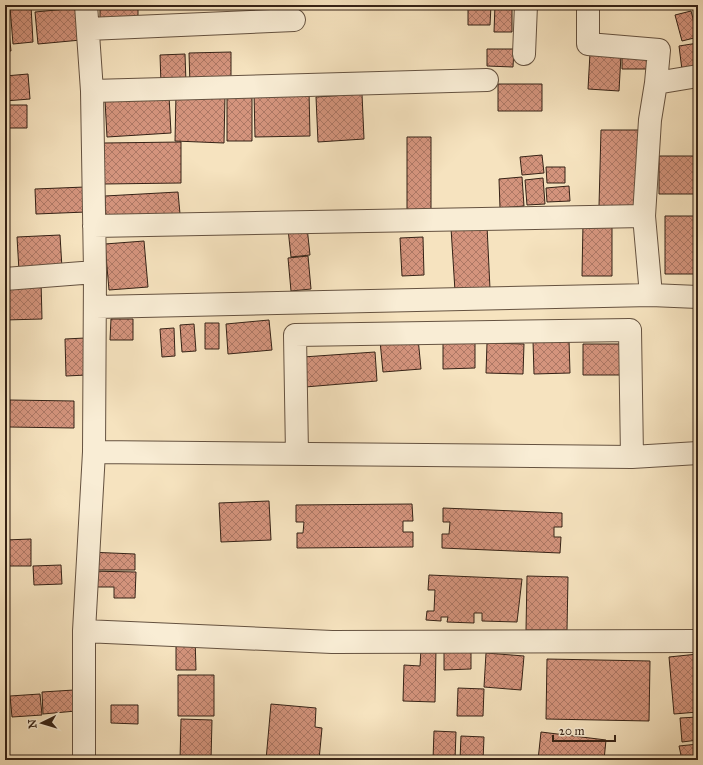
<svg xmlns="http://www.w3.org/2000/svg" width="703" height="765" viewBox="0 0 703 765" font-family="'IM FELL Great Primer',serif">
<defs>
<pattern id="building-cross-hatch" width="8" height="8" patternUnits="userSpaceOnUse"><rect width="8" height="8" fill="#d4947d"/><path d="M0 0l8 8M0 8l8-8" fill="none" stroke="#ad7865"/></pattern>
</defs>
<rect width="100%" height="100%" fill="#f6e3bf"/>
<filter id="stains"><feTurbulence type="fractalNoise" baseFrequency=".005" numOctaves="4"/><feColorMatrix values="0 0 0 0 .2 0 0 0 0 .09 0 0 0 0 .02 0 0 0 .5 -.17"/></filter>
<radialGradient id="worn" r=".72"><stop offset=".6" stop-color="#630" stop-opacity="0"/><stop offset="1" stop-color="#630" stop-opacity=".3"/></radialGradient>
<path fill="url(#building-cross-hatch)" stroke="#352216" d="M100,5h38v13h-38z
M171,5h18v3h-18z
M468,5h23l-1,20h-22z
M495,5h17v27h-18z
M31,6l2,36 -20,2 -3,-37z
M77,8l4,32 -43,4 -3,-32z
M691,11l7,26 -16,4 -7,-26z
M5,14h2l4,37h-6z
M698,43v25l-16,2 -3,-24z
M487,49h27l-1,18 -26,-1z
M231,52v32l-41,1 -1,-32z
M590,53l31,2 -2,36 -31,-2z
M185,54l1,29 -25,1 -1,-29z
M648,54v15h-26v-14z
M28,74l2,25 -25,2v-25z
M498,84h44v27h-44z
M309,91l1,45 -55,1 -1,-45z
M176,94l49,1 -1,48 -49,-2z
M362,94l2,45 -46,3 -2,-45z
M227,95h25v46h-25z
M169,96l2,37 -64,4 -2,-37z
M5,105h22v23h-22z
M601,130h40l-2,77 -40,-1z
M407,137h24v74h-24z
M181,142v41l-77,1v-41z
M542,155l2,18 -22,2 -2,-18z
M659,156h39v38h-39z
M546,167h19v16h-18z
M522,177l2,29 -24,2 -1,-29z
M543,178l2,26 -18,1 -2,-25z
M569,186l1,15 -23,1 -1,-14z
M85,187l1,25 -50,2 -1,-25z
M178,192l2,22 -74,4 -1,-22z
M665,216h33v58h-33z
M583,223l29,1v52h-30z
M487,226l3,63 -35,2 -4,-63z
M307,227l3,28 -19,2 -3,-28z
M60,235l2,33 -43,3 -2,-34z
M423,237l1,38 -22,1 -2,-38z
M144,241l4,46 -39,3 -4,-46z
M308,256l3,33 -20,2 -3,-33z
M41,281l1,38 -37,1v-37z
M111,319h22v21h-23z
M269,320l3,30 -44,4 -2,-30z
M205,323h14v26h-14z
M194,324l2,27 -14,1 -2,-27z
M174,328l1,28 -13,1 -2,-28z
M443,337h32v31l-32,1z
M85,338l2,37 -21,1 -1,-37z
M418,338l3,31 -38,3 -3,-31z
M569,340l1,33 -36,1 -1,-33z
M487,343l37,1 -1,30 -37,-1z
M583,344h38v31h-38z
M375,352l2,29 -72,6 -2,-30z
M10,400l64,1v27l-65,-1z
M269,501l2,39 -50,2 -2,-39z
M412,504l1,17h-10v11h10v15l-116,1v-15h6l1,-11h-8v-17z
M443,508l119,5v14h-8v10h7l-1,16 -118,-5v-14h7l1,-12h-7z
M31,539v27h-26v-26z
M88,552l47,2v16h-47z
M61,565l1,19 -28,1 -1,-19z
M88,571l48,1 -1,26h-21v-11h-26z
M429,575l93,4 -5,43 -35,-1v-8h-8v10l-27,-1 1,-5h-7v4l-15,-1 1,-9h7l1,-21h-7z
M527,576l41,1 -1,53h-41z
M176,637h19l1,33h-20z
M444,647h27v22l-27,1z
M421,649h15l-1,53 -32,-1 1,-36 16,1z
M486,653l38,3 -3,34 -37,-3z
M698,654v58l-24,2 -5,-57z
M547,659l103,2 -1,60 -103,-2z
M178,675h36v41h-36z
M458,688l26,1 -1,27h-26z
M74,690l2,21 -33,3 -1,-22z
M40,694l2,21 -30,2 -2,-21z
M271,704l45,4 -1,19 7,1 -3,32h-53z
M111,705h27v19l-27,-1z
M698,717v23l-16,2 -2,-24z
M181,719l31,1 -1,40h-31z
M434,731l22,1 -1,28h-22z
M541,732l65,8 -2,20h-66z
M461,736l23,1 -1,23h-23z
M698,744v16h-16l-3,-14z
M326,758l17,2h-17z"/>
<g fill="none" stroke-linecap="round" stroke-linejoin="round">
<defs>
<path id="minor" d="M588,5v39l71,6 -3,33
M88,29l206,-9
M524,54l2,-49
M92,91l395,-11
M644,216l7,79
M94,226l550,-10 6,-96 6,-37 42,-7
M5,279l90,-7 -3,-181 -6,-86
M96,307l555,-12 47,2
M94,452l538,5 66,-4
M297,454l-2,-119 335,-5 2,127
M84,631l248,11 366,-1
M84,760v-129l10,-179 1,-180"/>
</defs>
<use href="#minor" stroke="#655240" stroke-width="24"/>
<use href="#minor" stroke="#f9edd5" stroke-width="22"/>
</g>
<rect width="703" height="765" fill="none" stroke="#f6e3bf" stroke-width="20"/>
<rect x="6" y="6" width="691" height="753" fill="none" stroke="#352216" stroke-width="2"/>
<rect x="10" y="10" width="683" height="745" fill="none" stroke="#352216"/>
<g transform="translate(42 723) rotate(265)" stroke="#f9edd5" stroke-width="3" paint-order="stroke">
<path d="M0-3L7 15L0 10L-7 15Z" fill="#352216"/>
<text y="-6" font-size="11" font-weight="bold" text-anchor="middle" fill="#352216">N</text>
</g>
<path d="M553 735v6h62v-6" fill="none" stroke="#352216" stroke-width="2"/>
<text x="559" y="735" font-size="12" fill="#352216" stroke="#f9edd5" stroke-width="3" paint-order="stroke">20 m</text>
<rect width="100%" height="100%" filter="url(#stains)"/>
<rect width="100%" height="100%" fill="url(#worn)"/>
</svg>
